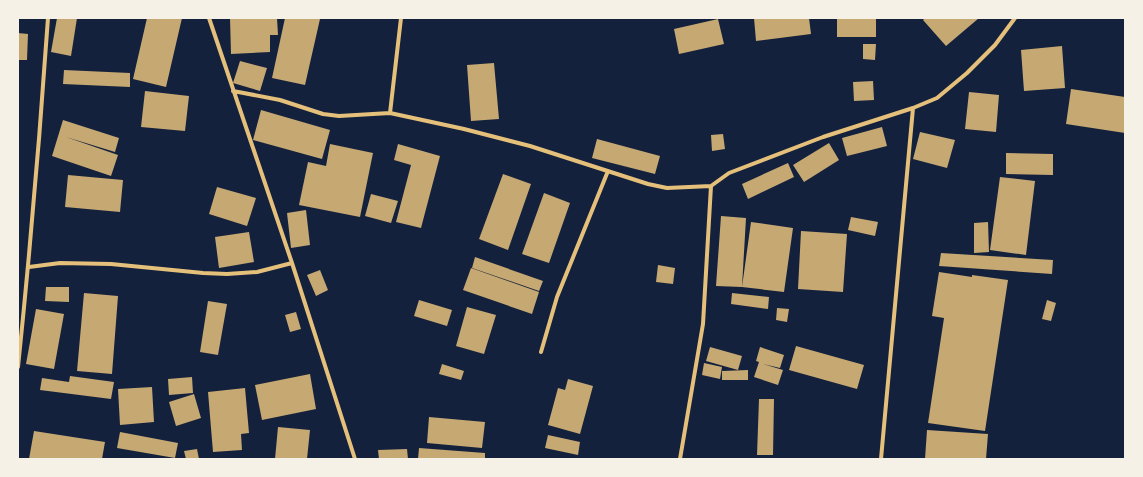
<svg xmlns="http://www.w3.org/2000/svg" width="1143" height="477" viewBox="0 0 1143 477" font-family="'Times New Roman',serif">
<rect width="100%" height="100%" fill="#14213d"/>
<path fill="#c6a872" d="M57,18h20l-6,38 -20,-4z
M147,18h35l-16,69 -33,-8z
M230,18h47l1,17h-8v17l-39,2z
M285,18l35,1 -15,66 -33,-7z
M754,18h55l2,16 -55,7z
M837,18h39v19h-39z
M925,18h54l-33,28 -23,-26z
M718,19l6,25 -45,10 -5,-25z
M18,33l10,1 -1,26h-9z
M863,44h13l-1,16 -12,-1z
M1062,46l3,42 -41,3 -3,-41z
M240,61l27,7 -7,23 -27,-8z
M494,63l5,56 -28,2 -4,-56z
M64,70l66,3v14l-67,-3z
M873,81l1,19 -20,1 -1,-19z
M1071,89l54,8v36l-59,-9z
M145,91l44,5 -4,35 -44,-4z
M969,92l30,3 -3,37 -31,-3z
M261,110l69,20 -8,29 -69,-19z
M63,120l56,18 -4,14 -49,-15 52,18 -7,21 -59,-20z
M882,127l5,19 -40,10 -5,-18z
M920,132l35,8 -8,28 -34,-9z
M723,134l2,15 -13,2 -1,-16z
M597,139l63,17 -5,18 -63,-16z
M829,143l10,17 -35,22 -11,-17z
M330,144l43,9 -13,64 -61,-12 9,-43 18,4z
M398,144l42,12 -19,72 -25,-6 15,-57 -17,-5z
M1006,153l47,1v21l-47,-1z
M788,163l6,14 -46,22 -6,-15z
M503,174l28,10 -23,66 -29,-11z
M68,175l55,5 -3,32 -55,-5z
M1000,177l35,4 -9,74 -36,-5z
M217,187l39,11 -9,28 -38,-12z
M544,193l26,10 -21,60 -27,-9z
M371,194l27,7 -7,22 -26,-7z
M306,210l4,35 -19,3 -4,-35z
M721,216l25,2 -4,69 -26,-1z
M851,217l27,5 -3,14 -27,-6z
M751,222l42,6 -9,64 -42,-5z
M988,222l1,30 -15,1v-30z
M801,231l46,3 -4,58 -45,-3z
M249,232l5,30 -35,6 -4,-31z
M941,253l112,7 -1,14 -113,-8z
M475,257l68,24 -4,10 -67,-23z
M658,265l17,3 -2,16 -17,-2z
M471,268l68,24 -7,22 -69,-24z
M320,270l8,20 -12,6 -9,-21z
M939,272l33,5v-2l36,5 -23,151 -57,-8 16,-105 -12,-2z
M46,287h23v15l-24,-1z
M84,293l34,3 -6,78 -35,-3z
M732,293l37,4 -1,12 -37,-5z
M419,300l33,10 -5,16 -33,-10z
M1047,300l9,3 -5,18 -9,-2z
M208,301l19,3 -9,51 -18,-3z
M467,307l29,8 -12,39 -28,-8z
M777,308l12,1 -2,13 -11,-2z
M36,309l28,5 -10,55 -28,-5z
M296,312l5,17 -11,3 -5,-17z
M796,346l68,19 -7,24 -68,-19z
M710,347l32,9 -4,14 -32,-9z
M760,347l24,8 -4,13 -17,-4 20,6 -5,15 -24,-8 5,-15 -3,-1z
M704,363l18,4 -2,12 -18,-4z
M442,364l22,7 -3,9 -22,-6z
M748,370v10h-26v-9z
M310,374l6,35 -54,11 -7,-35z
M70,376l44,6 -3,17 -71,-9 2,-12 27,4z
M192,377l1,16 -24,2 -1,-16z
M568,379l25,7 -13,48 -32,-9 10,-37 7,2z
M152,387l2,35 -34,3 -2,-36z
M245,388l4,45 -8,1 1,16 -29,2 -5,-60z
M194,394l7,24 -25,8 -7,-24z
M759,399h15l-1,56h-16z
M429,417l56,5 -3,26 -55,-5z
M278,427l32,3 -3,29h-32z
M927,430l61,4 -2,25h-61z
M34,431l71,11 -3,17h-73z
M120,432l58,11 -3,15 -58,-10z
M548,435l32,7 -2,13 -33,-7z
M419,448l66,5v6h-67z
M197,449l2,10h-13l-2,-8z
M407,449l1,10h-29l-1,-9z"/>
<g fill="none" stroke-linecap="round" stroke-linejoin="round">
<path stroke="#e5c07b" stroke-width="4" d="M209,18l83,245 63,196
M233,91l47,9 43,14 16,2 51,-3 74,16 66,17 118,38 19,4 44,-2 18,-13 94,-36 90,-29 24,-10 30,-25 28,-28 20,-27
M390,113l11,-95
M29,267l31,-4 51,1 92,9 24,1 30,-2 35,-9
M541,352l16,-55 51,-126
M18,367c12,-116 22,-232 30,-349
M680,459l23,-135 8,-138
M881,459l32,-351"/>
</g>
<rect width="1143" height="477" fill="none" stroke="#f6f1e7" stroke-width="38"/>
</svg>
